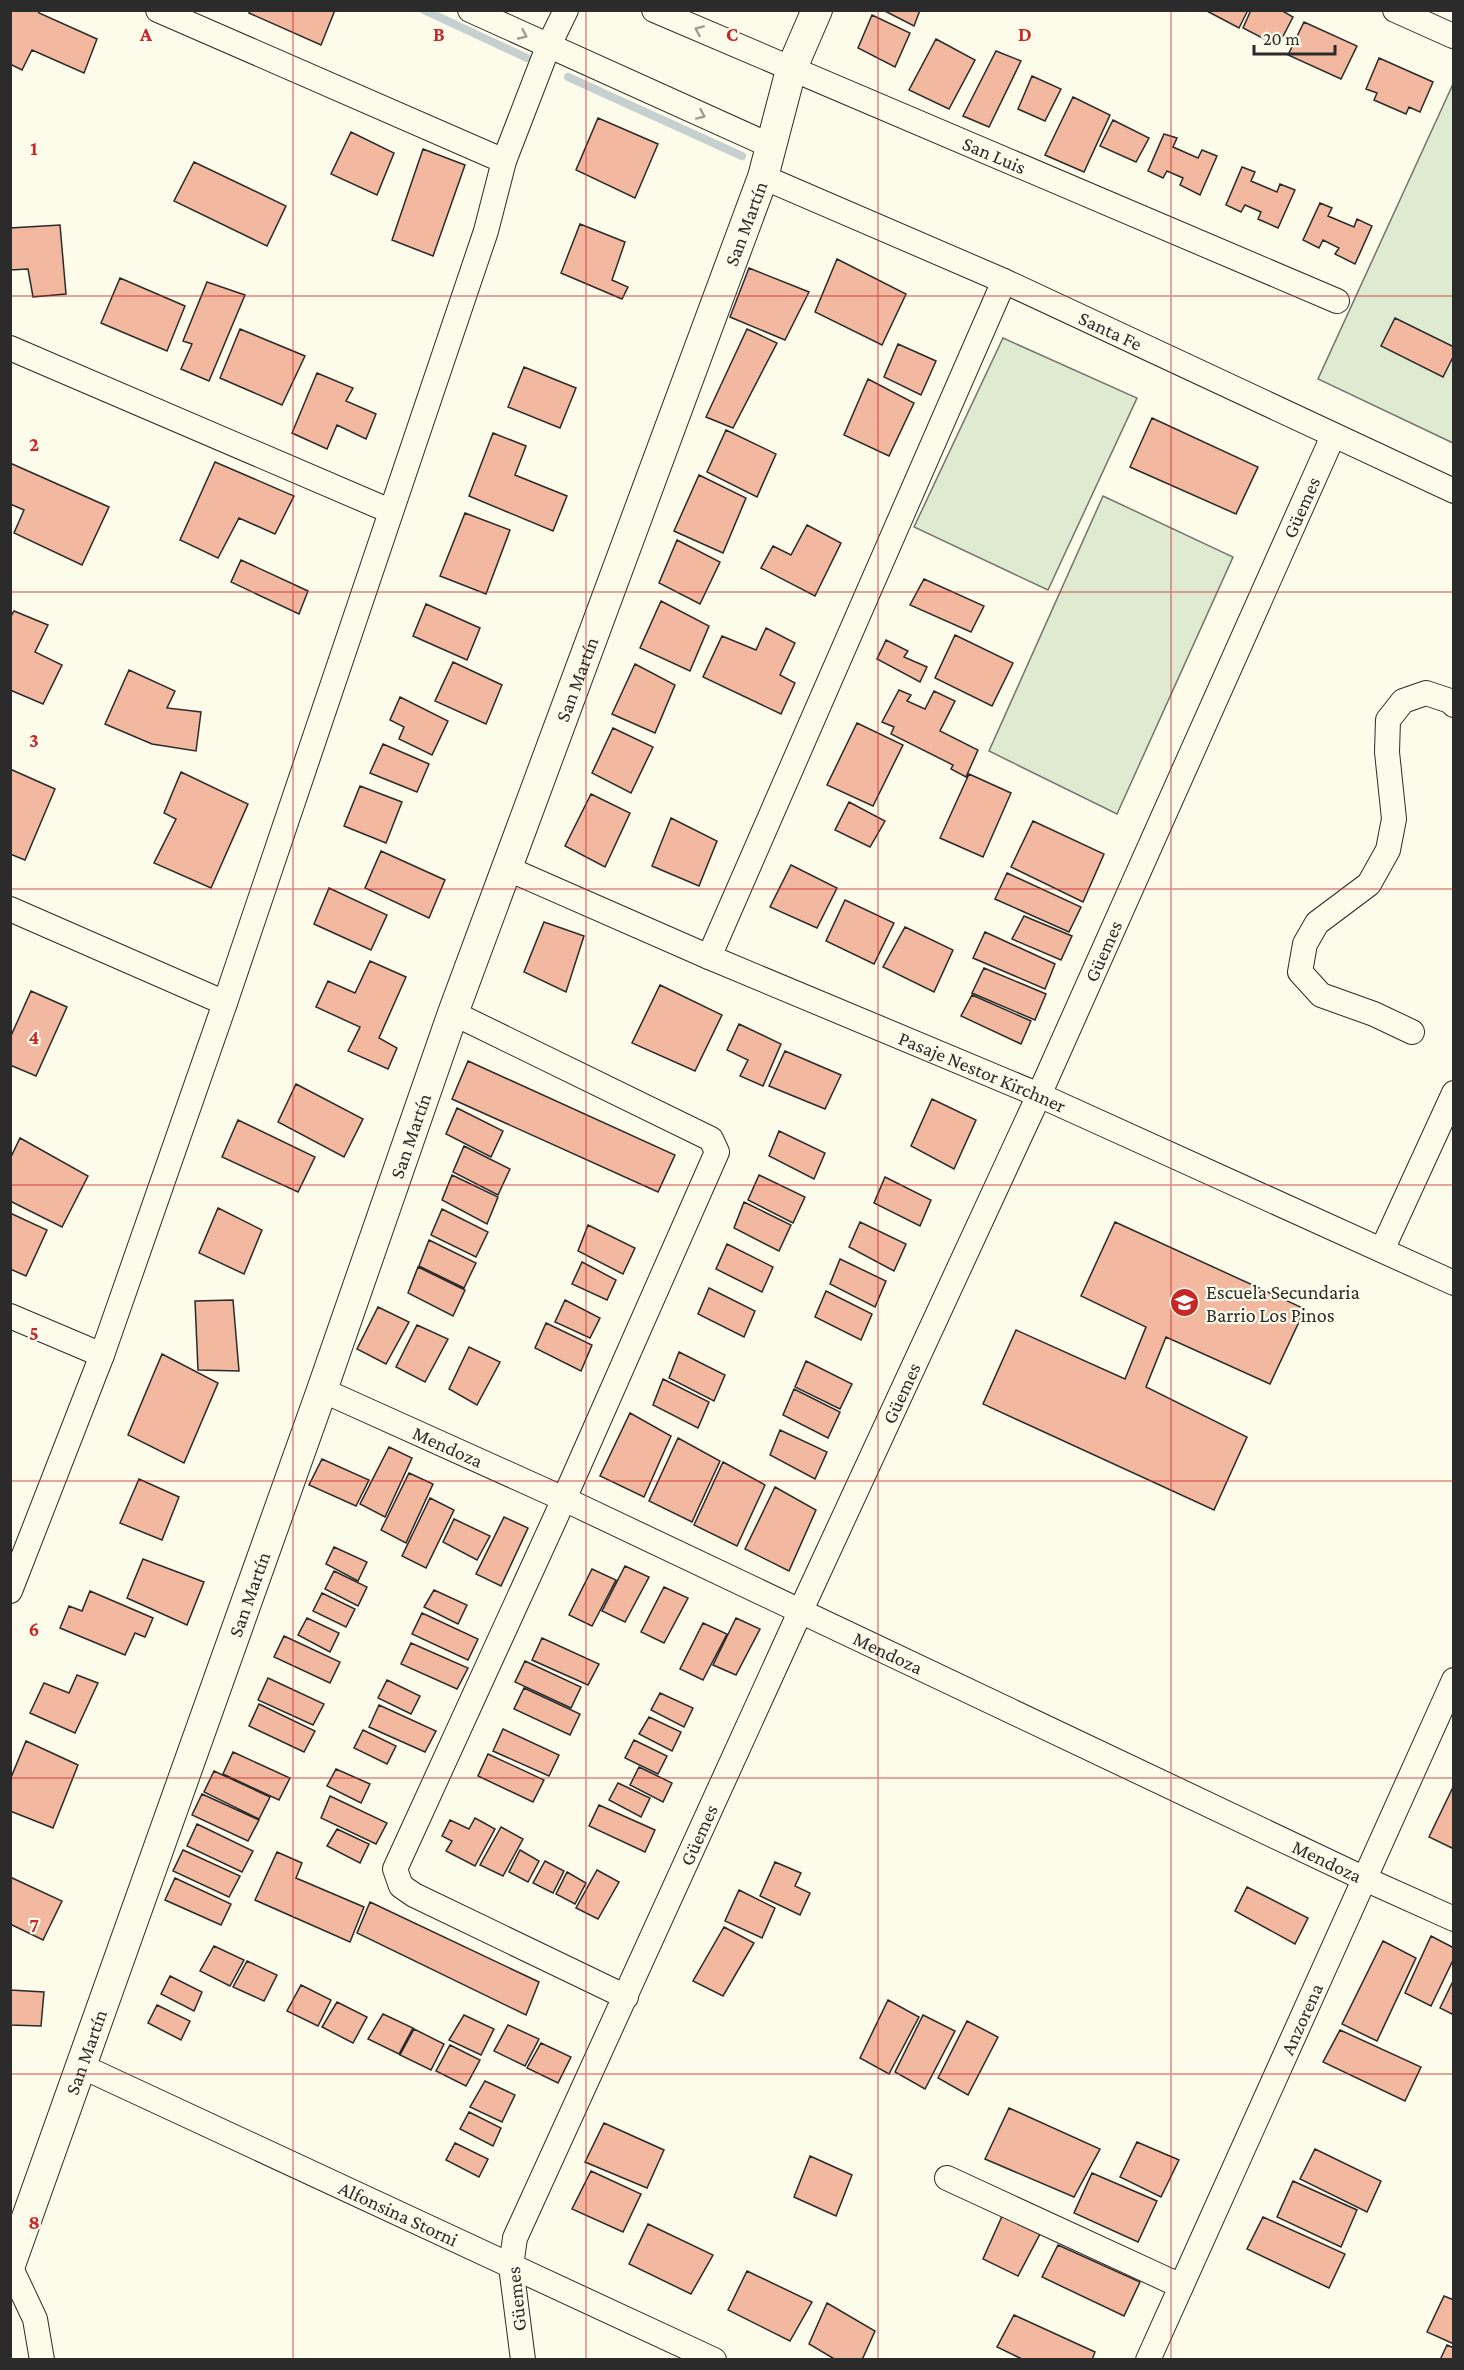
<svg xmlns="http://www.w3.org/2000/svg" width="1464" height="2370" viewBox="0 0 1464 2370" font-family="'Crimson Pro',serif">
<rect width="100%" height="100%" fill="#fdfbea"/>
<path fill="#deebd1" stroke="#74746e" stroke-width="1.5" d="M1453,84v359l-135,-64z
M1003,338l134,60 -89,192 -134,-63z
M1103,496l130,61 -116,257 -128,-63z"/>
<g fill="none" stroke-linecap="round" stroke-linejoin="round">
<path stroke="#c7d0d0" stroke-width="8" d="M424,10l103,48
M568,77l174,79"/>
</g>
<path fill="#f2b8a0" stroke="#2b2b2b" stroke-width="1.5" d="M10,10h27l2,3 58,26 -13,34 -52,-23 -10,20 -12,-6z
M250,10h85l-14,35 -72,-32z
M883,10h37l-6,16z
M1205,10h43l-9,18z
M1251,10h30l12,7 -15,29 -35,-18z
M872,15l38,18 -15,34 -37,-19z
M1304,22l53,24 -16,33 -53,-24z
M936,39l39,21 -26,49 -40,-19z
M996,51l25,10 -32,66 -26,-11z
M1379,58l54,24 -13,30 -11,-5 -3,7 -32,-14 3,-7 -11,-4z
M1032,76l29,13 -16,32 -27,-12z
M1073,97l37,18 -26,57 -39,-17z
M598,118l60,26 -23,54 -59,-28z
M1113,120l36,18 -13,24 -36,-16z
M351,132l43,21 -17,42 -46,-21z
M1164,134l13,4 -4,9 25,11 4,-8 15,6 -17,39 -20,-10 3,-7 -16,-7 -4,7 -15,-7z
M423,149l42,16 -32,91 -41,-16z
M194,162l92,44 -19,40 -93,-45z
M1242,167l13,5 -4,9 26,11 3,-8 15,6 -17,38 -20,-9 3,-7 -16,-7 -4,7 -15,-7z
M1320,203l12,5 -4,8 26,11 3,-8 15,7 -17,38 -20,-10 4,-6 -16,-8 -4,8 -16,-8z
M580,224l45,18 -13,38 16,7 -6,12 -61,-26z
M60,225l6,69 -33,3 -5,-28 -18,1v-42z
M837,259l69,35 -24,51 -67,-33z
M749,268l60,24 -24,48 -55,-23z
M120,278l65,28 -18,45 -66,-28z
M207,282l38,13 -36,86 -28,-12 11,-25 -9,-3z
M1395,318l59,29v8l-11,22 -62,-31z
M240,329l65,27 -23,49 -62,-27z
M747,329l30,14 -44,85 -27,-11z
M898,344l38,17 -15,34 -37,-18z
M524,367l52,21 -16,40 -52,-21z
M317,373l36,15 -7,13 30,13 -10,25 -29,-14 -10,24 -35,-16z
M868,379l46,24 -25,53 -45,-21z
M1152,418l106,49 -22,47 -106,-47z
M726,430l50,24 -19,43 -50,-25z
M493,433l33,13 -11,29 52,21 -14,35 -84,-35z
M215,462l79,34 -19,38 -36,-16 -21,40 -38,-18z
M10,463l99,44 -27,58 -68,-32 10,-23 -14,-6z
M699,475l47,23 -23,55 -49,-22z
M465,513l45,17 -24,64 -46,-18z
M807,525l34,18 -26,53 -54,-28 12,-22 18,9z
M677,540l43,22 -20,42 -41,-21z
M241,560l67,31 -9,23 -68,-32z
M924,579l60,27 -13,26 -61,-27z
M661,601l48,25 -19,45 -50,-23z
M426,604l54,24 -13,32 -54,-24z
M14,611l34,14 -13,27 27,13 -19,39 -33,-14v-72z
M766,628l29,15 -15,32 15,8 -14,31 -78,-37 19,-41 34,14z
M955,635l58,28 -21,43 -57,-28z
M886,640l22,11 -4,6 23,10 -7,15 -43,-23z
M453,662l49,23 -16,39 -51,-23z
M635,664l40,21 -20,48 -43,-19z
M129,670l46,21 -8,17 34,4 -5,39 -44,-7 -47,-20z
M899,690l12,5 -4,6 18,8 9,-18 21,10 -15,30 38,19 -12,27 -15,-8 2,-4 -62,-31 3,-7 -12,-5z
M400,697l48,24 -16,34 -33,-16 5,-12 -14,-7z
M857,723l46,22 -30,61 -46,-21z
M613,728l40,19 -22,46 -39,-20z
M383,744l46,20 -12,28 -47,-19z
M10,769l45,20 -30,71 -15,-6z
M181,772l67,32 -37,84 -57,-25 22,-44 -12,-6z
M969,774l42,19 -28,64 -43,-19z
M360,786l42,16 -16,41 -42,-17z
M591,794l39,19 -25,54 -40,-21z
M849,802l36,19 -15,26 -35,-17z
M671,818l46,23 -18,45 -47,-20z
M1033,821l71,33 -21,48 -72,-35z
M381,851l64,29 -16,38 -64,-30z
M791,865l46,23 -20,40 -47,-21z
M1007,873l74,34 -12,25 -74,-33z
M329,888l58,27 -16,35 -57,-26z
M845,900l49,23 -20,41 -48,-23z
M1024,916l48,20 -11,24 -49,-21z
M544,922l40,14 -18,56 -42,-20z
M905,927l48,23 -19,42 -51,-25z
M985,932l70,32 -10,25 -72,-31z
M370,961l36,16 -27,61 18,10 -9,21 -40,-18 12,-24 -44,-20 12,-26 27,12z
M984,968l62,26 -11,26 -63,-27z
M660,985l62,30 -27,56 -63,-28z
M31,991l36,16 -31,69 -26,-11v-27z
M972,995l59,26 -10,23 -60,-28z
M739,1024l42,20 -18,42 -23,-10 8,-16 -21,-10z
M785,1051l56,24 -16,34 -56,-23z
M468,1061l207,94 -17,37 -206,-93z
M296,1084l67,35 -19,38 -66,-35z
M932,1099l44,21 -22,49 -43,-23z
M457,1108l46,23 -12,26 -45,-23z
M238,1120l77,37 -17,35 -76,-35z
M779,1131l46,22 -11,26 -45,-23z
M20,1138l68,38 -26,51 -52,-26v-42z
M464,1146l46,23 -12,26 -45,-23z
M452,1175l46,22 -11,27 -45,-24z
M759,1175l46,22 -12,26 -45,-23z
M885,1177l46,23 -11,26 -46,-23z
M744,1202l47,23 -12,26 -45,-23z
M218,1208l44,22 -18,44 -45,-21z
M442,1209l46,23 -12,25 -45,-22z
M10,1213l37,17 -21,46 -16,-7z
M860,1222l46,22 -12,27 -45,-24z
M1115,1222l190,87 -35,75 -104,-47 -20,50 101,50 -33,73 -231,-106 33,-74 109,49 21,-52 -65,-31z
M588,1225l47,23 -12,26 -45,-23z
M429,1240l47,23 -12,25 -45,-22z
M727,1244l46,23 -11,25 -46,-23z
M840,1259l46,22 -11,26 -45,-23z
M582,1262l34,18 -9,20 -35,-16z
M418,1267l47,23 -12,26 -45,-23z
M709,1288l46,23 -11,26 -46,-23z
M826,1291l46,23 -11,26 -46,-23z
M233,1300l6,71 -41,-1 -3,-69z
M565,1300l35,18 -10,20 -35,-16z
M378,1307l31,15 -23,42 -29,-15z
M546,1323l46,22 -11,26 -46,-23z
M417,1325l31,14 -23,43 -29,-15z
M469,1347l31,15 -23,43 -28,-16z
M679,1352l46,23 -11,26 -45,-23z
M162,1354l56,29 -34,80 -56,-28z
M806,1361l46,23 -12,25 -45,-22z
M663,1379l46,23 -11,26 -45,-23z
M794,1389l46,23 -12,26 -45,-23z
M630,1413l41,23 -27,61 -44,-21z
M780,1430l47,22 -12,27 -45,-24z
M678,1438l42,23 -28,61 -43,-21z
M389,1447l23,11 -27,59 -25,-13z
M322,1459l47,21 -13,26 -47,-21z
M723,1462l42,23 -28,61 -43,-21z
M409,1473l24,11 -27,59 -25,-13z
M139,1479l40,18 -17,43 -42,-17z
M775,1487l41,23 -27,61 -44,-22z
M430,1498l24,12 -28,58 -24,-12z
M504,1517l24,11 -27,58 -25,-12z
M454,1519l36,17 -13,24 -34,-18z
M334,1547l33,15 -9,19 -32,-17z
M143,1559l61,23 -17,43 -60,-27z
M625,1566l24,11 -24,45 -23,-11z
M592,1569l24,11 -24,46 -23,-11z
M334,1571l33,16 -9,19 -33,-17z
M664,1587l24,11 -24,45 -23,-11z
M434,1590l33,15 -9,19 -34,-17z
M90,1591l63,27 -8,19 -10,-4 -10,22 -65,-27 9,-22 13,5z
M322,1593l33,16 -9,18 -33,-16z
M422,1613l56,26 -10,21 -56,-26z
M307,1618l32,15 -9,19 -32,-17z
M736,1618l24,11 -24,46 -23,-10z
M703,1623l24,11 -24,46 -23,-11z
M284,1636l56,26 -10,21 -56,-26z
M542,1638l57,26 -11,21 -56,-25z
M411,1643l57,25 -11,21 -56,-25z
M525,1661l56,26 -10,21 -56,-26z
M77,1675l21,8 -23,50 -45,-20 14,-30 25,10z
M268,1678l56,26 -11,21 -55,-25z
M387,1680l33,16 -9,18 -33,-16z
M524,1688l56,26 -10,21 -56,-26z
M660,1693l33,15 -9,19 -33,-17z
M259,1704l56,27 -11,21 -55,-26z
M379,1705l57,26 -11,21 -56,-25z
M649,1717l32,15 -9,19 -33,-17z
M503,1729l56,26 -10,21 -56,-25z
M363,1730l33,16 -9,18 -33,-16z
M634,1740l33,16 -9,18 -33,-16z
M26,1741l52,24 -25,63 -43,-17v-31z
M233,1752l57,26 -11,22 -56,-26z
M488,1754l56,26 -11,22 -55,-26z
M639,1767l33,16 -9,19 -33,-17z
M336,1769l34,15 -9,19 -34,-17z
M214,1771l56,26 -11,22 -55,-27z
M618,1783l32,15 -9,19 -32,-17z
M1454,1785v64l-25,-12z
M202,1794l57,26 -11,21 -56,-26z
M330,1796l57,27 -11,21 -55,-26z
M599,1805l56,25 -10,22 -56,-26z
M475,1818l20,11 -20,37 -29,-15 6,-10 -10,-5 8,-16 19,9z
M197,1824l56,27 -11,21 -55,-26z
M501,1827l22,12 -20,37 -23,-11z
M337,1829l32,15 -9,19 -33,-17z
M183,1850l57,26 -11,21 -56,-26z
M520,1850l19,11 -11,21 -19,-10z
M277,1852l25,11 -6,15 68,29 -14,35 -95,-42z
M545,1861l19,10 -11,22 -20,-10z
M775,1862l26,11 -6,13 15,7 -10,22 -40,-19z
M597,1870l22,12 -21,37 -22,-11z
M567,1872l19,11 -11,21 -19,-10z
M10,1877l52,24 -19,39 -33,-16z
M175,1878l56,26 -10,21 -56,-25z
M1247,1887l61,31 -13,26 -60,-33z
M739,1890l36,18 -13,30 -37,-17z
M370,1902l169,80 -13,33 -169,-82z
M724,1927l30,16 -31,53 -30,-15z
M1431,1936l23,12v10l-23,48 -26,-13z
M1383,1941l33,17 -39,83 -35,-17z
M214,1946l30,14 -14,26 -30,-15z
M247,1961l30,14 -13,26 -31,-14z
M170,1976l32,16 -8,19 -33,-17z
M1454,1979v36l-14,-7z
M301,1985l30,15 -13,26 -31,-15z
M10,1990l34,2 -3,34 -31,-1z
M888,2000l31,17 -30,57 -29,-16z
M337,2002l30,15 -14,26 -31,-16z
M157,2005l33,16 -9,19 -33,-17z
M383,2014l30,14 -14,26 -31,-15z
M464,2015l30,14 -13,26 -32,-15z
M923,2015l32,16 -30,58 -30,-17z
M967,2021l31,16 -30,58 -30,-17z
M508,2025l31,14 -14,27 -31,-15z
M414,2029l30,15 -13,26 -31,-15z
M1340,2030l81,37 -16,34 -82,-39z
M541,2043l30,14 -13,26 -31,-15z
M450,2045l30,15 -14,26 -30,-15z
M485,2081l30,14 -13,27 -32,-15z
M1009,2108l91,41 -26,48 -89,-38z
M469,2112l32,16 -8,18 -33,-17z
M604,2123l60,27 -17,38 -62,-26z
M1137,2142l42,18 -18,37 -41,-20z
M455,2143l33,16 -9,18 -33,-17z
M1315,2149l66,32 -14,31 -67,-33z
M810,2156l42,19 -16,41 -42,-19z
M591,2171l50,23 -18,38 -51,-23z
M1092,2173l65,28 -19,41 -64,-29z
M1293,2181l64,29 -16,37 -64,-30z
M1003,2214l38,18 -23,44 -35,-17z
M1263,2217l82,37 -16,34 -82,-39z
M648,2224l65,31 -22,39 -62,-30z
M1058,2245l82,37 -16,34 -82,-39z
M747,2271l65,31 -22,39 -62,-31z
M1444,2296l10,4v44l-27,-12z
M827,2303l48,28 -13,29h-26l-27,-16z
M1014,2315l81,37 -3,8h-68l-27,-13z
M1447,2345l7,3v12h-14z"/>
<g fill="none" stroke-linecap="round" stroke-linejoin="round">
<defs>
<g id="minor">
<path d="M158,10l346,151"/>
<path d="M470,10l301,136"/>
<path id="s1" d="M654,10l683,291"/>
<path d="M1395,10l58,26"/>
<path id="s2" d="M763,177l241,104 450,210"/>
<path d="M10,348l380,163"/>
<path id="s3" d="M506,868l203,89 330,138 415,188"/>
<path d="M10,909l215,94"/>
<path d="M709,957l295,-676"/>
<path d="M453,1013l258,126 6,13 -153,347 -169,370 6,17 13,9 212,102"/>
<path d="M1412,1032l-38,-18 -53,-19 -21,-23 5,-28 12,-21 52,-39 19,-34 6,-31 -7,-67 1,-32 15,-19 23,-8 24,8 4,4"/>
<path d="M1382,1250l72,-157"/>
<path d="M10,1316l92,39"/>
<path id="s4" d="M322,1390l242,109 801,380 89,40"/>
<path d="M10,1591l92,-236 123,-352 261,-772 18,-70 44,-114 18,-37"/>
<path id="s5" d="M81,2066l633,294"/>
<path d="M947,2178l234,108"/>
<path d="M10,2266l25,53 7,41"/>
<path id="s6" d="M523,2360l-12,-94 4,-28 286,-628 238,-515 294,-659"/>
<path id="s7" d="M1148,2360l306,-680"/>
</g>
<g id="tertiary">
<path id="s8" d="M10,2265l312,-875 131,-377 310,-836 28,-107 26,-60"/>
</g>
</defs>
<use href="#minor" stroke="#2b2b2b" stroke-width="26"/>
<use href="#tertiary" stroke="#2b2b2b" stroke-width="32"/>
<use href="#minor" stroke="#fdfbea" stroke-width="24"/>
<use href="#tertiary" stroke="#fdfbea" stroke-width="30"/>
</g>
<defs><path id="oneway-chevron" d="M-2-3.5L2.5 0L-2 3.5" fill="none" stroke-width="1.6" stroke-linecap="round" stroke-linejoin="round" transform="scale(1.5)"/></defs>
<g stroke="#9e9d94">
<use href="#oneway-chevron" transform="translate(699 30) rotate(-156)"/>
<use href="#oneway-chevron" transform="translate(523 35) rotate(25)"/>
<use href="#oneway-chevron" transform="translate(701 115) rotate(24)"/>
</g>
<path fill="none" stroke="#c62828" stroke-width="1.5" stroke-opacity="0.55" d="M293,10v2350M586,10v2350M878,10v2350M1171,10v2350M10,296h1444M10,592h1444M10,889h1444M10,1185h1444M10,1481h1444M10,1778h1444M10,2074h1444"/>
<defs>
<symbol id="school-disc" viewBox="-11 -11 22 22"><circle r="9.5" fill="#c62828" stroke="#fdfbea"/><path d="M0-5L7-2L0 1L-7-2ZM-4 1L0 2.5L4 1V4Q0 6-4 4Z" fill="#fff"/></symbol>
</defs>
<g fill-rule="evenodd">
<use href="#school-disc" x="1168" y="1286" width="33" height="33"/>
</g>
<g text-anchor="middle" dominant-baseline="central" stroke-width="4.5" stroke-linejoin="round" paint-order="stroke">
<g font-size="20" fill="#2b2b2b" stroke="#fdfbea">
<text stroke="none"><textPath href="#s1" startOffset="370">San Luis</textPath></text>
<text stroke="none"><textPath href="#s8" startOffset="2170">San Martín</textPath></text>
<text stroke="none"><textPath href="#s2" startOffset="380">Santa Fe</textPath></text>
<text stroke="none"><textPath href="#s6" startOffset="2024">Güemes</textPath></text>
<text stroke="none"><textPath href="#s8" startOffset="1684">San Martín</textPath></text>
<text stroke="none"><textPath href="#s6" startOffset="1538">Güemes</textPath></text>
<text stroke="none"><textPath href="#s3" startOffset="518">Pasaje Nestor Kirchner</textPath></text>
<text stroke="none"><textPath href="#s8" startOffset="1198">San Martín</textPath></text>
<text stroke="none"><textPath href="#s6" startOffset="1052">Güemes</textPath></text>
<text stroke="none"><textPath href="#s4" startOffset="138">Mendoza</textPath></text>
<text stroke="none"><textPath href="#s8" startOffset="712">San Martín</textPath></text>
<text stroke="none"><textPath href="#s4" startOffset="624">Mendoza</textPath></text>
<text stroke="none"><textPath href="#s6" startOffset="566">Güemes</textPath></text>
<text stroke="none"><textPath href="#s4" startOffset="1110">Mendoza</textPath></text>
<text stroke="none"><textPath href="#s7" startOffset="374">Anzorena</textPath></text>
<text stroke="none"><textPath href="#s8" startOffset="226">San Martín</textPath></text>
<text stroke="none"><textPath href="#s5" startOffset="350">Alfonsina Storni</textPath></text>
<text transform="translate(516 2299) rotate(-96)">Güemes</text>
</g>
<g font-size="20" fill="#2b2b2b" stroke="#fdfbea" text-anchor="start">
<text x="1206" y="1292">Escuela Secundaria<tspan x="1206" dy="23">Barrio Los Pinos</tspan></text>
</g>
</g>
<g font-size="20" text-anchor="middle" font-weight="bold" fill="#c62828" stroke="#fdfbea" stroke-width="4.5" stroke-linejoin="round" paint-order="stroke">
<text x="146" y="41">A</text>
<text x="439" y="41">B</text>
<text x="732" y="41">C</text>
<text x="1025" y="41">D</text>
<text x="34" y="155">1</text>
<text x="34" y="451">2</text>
<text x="34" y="747">3</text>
<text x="34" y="1044">4</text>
<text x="34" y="1340">5</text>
<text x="34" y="1636">6</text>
<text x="34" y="1932">7</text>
<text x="34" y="2229">8</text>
</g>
<rect width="1464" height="2370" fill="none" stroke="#2b2b2b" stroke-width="24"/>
<path d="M1254 45v9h81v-9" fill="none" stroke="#2b2b2b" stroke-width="3"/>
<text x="1263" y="45" font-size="18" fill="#2b2b2b" stroke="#fdfbea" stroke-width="4.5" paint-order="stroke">20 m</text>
</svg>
